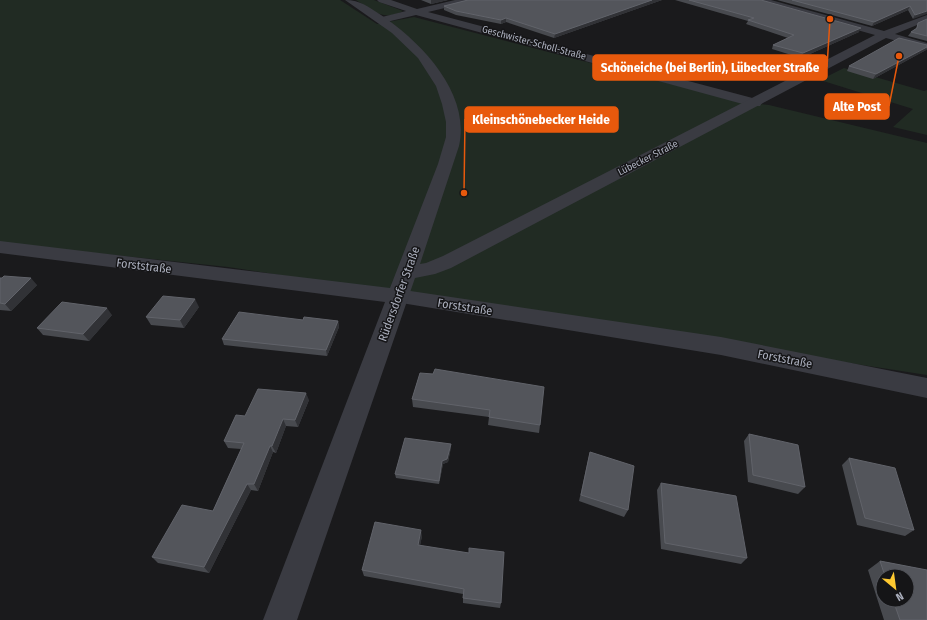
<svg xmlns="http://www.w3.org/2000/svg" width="927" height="620" viewBox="0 0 927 620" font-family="'Fira Sans Condensed',sans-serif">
<rect width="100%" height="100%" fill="#1a1a1c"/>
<path fill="#212b23" d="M0,0h340l37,24 37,-7 323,84 32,4 158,38v232l-699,-108 -228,-24z
M356,0h18l29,11c-20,11 -31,-1 -47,-11z
M844,68l80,23 3,-1v45l-34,-8 20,-18 -93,-29z"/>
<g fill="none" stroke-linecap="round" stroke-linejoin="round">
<path fill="#3a3b42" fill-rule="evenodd" d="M377,0h14l26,9 38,-9h17l-2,2 -42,10 332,88 2,3 -2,3h-10l-334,-91 -34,8 -4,-1 -1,-2 1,-2 28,-7 -27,-9z
M397,289l324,48 206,41v20l-206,-43 -332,-54 -3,-5 3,-5z"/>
<path fill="#3a3b42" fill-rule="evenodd" d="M345,0c16,0 23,7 36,15 40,27 90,78 78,131l-39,118 6,-1 17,-7 432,-221 -117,-33 -2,-2h15l113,31 43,-16v6l-32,13 32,9v6l-41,-11 -435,230 -16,6 -20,4 -118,342h-34l122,-318 -385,-49v-12l390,47 48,-124 8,-27v-15l-4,-18 -6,-18 -18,-28 -26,-25z"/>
</g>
<path fill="#484a4f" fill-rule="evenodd" d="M421,0h27l-17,4z
M468,0h194l-108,38 -48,-16 -5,2 -45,-9 -12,-5v-4z
M675,0h86l98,32 -58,26 -29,-9 1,-4 15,-7 -42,-14 2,-3z
M777,0h150l-14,19 -5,-9 -36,16z
M927,19v22l-19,-5 3,-4 5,-3 2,-6z
M927,45v4l-1,1 -53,29 -26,-8 2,-5z
M0,278l37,7 -26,26 -11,-1z
M199,307l-15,21 -33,-3 -5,-8z
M112,315l-23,26 -46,-6 -6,-7z
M303,320l35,1 1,6 -12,29 -103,-11 -2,-6z
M420,373l120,52 -1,8 -51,-8 1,-8 -76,-10 -1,-8z
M309,400l-11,27 -12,-1 -10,27 -3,-1 -15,39 -7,-1 -42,83 -51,-10 -6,-6 61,-46 28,-62 -13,-1 -4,-7 21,-25z
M749,434l56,53 -7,7 -50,-12 -4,-41z
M451,444v3l-3,15 -5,2 -4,20 -43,-6 -1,-4z
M590,452l38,58 -4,7 -45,-16 9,-41z
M849,458l65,72 -9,6 -48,-11 -15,-60z
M661,483l86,75 -6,6 -80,-15 -4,-59z
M422,536l-2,9 81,58 -1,5 -37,-5v-9l-99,-18 -2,-6z
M880,561l47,9v50h-43l-16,-50zM883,576h24v24h-24z"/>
<path fill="#313236" d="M431,0h17l-17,4z
M652,0h10l-108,38 1,-4z
M910,6l-2,4 -36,16 2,-4z
M927,11v3l-14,5 2,-4z
M506,18v4l-5,2v-4z
M861,28l-2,4 -58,26 2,-5z
M927,47l-1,3 -53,29 3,-5z
M31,278l6,7 -26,26 -6,-7z
M195,299l4,8 -15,21 -4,-8z
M107,308l5,7 -23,26 -6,-7z
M338,321l1,6 -12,29 -1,-6z
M306,393l3,7 -11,27 -3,-7z
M283,419l3,7 -10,27 -4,-7z
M451,444v3l-3,15 -5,2 -4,20v-3l3,-20z
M270,446l3,6 -15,39 -4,-7z
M247,484l4,6 -42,83 -5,-6z
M421,530l1,6 -3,15 -1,-6z"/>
<path fill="#53555b" stroke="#61636a" d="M468,0h184l-97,34 -49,-16 -5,2 -45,-9 -12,-5z
M689,0h72l100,28 -58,25 -30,-8 21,-10 -46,-15 6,-2z
M792,0h135v11l-12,4 -5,-9 -36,16z
M927,19v17l-16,-4 6,-4 1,-5z
M899,38l28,7v2l-51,27 -27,-8z
M4,276l27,2 -26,26 -5,-1v-25h2z
M163,296l32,3 -15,21 -34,-3z
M62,302l45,6 -24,26 -46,-6z
M239,312l64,8 1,-3 34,4 -12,29 -104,-11z
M435,369l109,18 -4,38 -51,-8 1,-7 -78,-11 8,-26 13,1z
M258,389l48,4 -11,27 -12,-1 -11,27h-2l-16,38h-7l-43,83 -52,-10 30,-52 31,6 31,-68 -20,-2 12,-26 9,1z
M749,434l49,11 7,42 -52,-12z
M405,438l46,6 -4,15 -5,2 -3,20 -44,-7z
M590,452l44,14 -6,44 -47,-15z
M849,458l46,10 19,62 -49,-12z
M661,483l75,13 11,62 -82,-15z
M375,522l46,8 -3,15 51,8v-5l35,4 -3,51 -38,-5 1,-9 -102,-19z
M880,561l47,9v50h-27l-7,-20h14v-24h-22z"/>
<g text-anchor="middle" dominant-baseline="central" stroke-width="3" stroke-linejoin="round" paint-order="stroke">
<g font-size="10" fill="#abafbd" stroke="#151517">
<text transform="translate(534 43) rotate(15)">Geschwister-Scholl-Straße</text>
<text transform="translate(648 158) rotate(-27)">Lübecker Straße</text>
</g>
<g font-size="12" fill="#abafbd" stroke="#151517">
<text transform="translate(144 266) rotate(7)">Forststraße</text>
<text transform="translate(399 294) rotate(-70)">Rüdersdorfer Straße</text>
<text transform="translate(465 307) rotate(9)">Forststraße</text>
<text transform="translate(785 359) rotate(11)">Forststraße</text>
</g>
</g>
<path fill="none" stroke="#e8590c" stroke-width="1.5" d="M830 19L827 67M899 56L889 106M464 193L465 119"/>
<g fill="#e8590c" stroke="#151517" stroke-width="1.5">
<circle cx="830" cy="19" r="4"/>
<circle cx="899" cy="56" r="4"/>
<circle cx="464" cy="193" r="4"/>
</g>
<g fill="#e8590c" stroke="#e8590c" stroke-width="1.5">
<rect x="593" y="55" width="234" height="25" rx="4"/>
<rect x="825" y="94" width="64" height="25" rx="4"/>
<rect x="465" y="107" width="153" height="25" rx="4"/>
</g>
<g font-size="13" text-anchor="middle" font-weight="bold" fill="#fff">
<text x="710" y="72">Schöneiche (bei Berlin), Lübecker Straße</text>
<text x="857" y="111">Alte Post</text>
<text x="541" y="124">Kleinschönebecker Heide</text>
</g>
<g transform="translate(895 588) rotate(151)"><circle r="19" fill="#151517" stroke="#515359"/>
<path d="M0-3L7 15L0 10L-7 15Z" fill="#fec930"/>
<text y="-6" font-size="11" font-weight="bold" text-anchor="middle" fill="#abafbd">N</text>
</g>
</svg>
